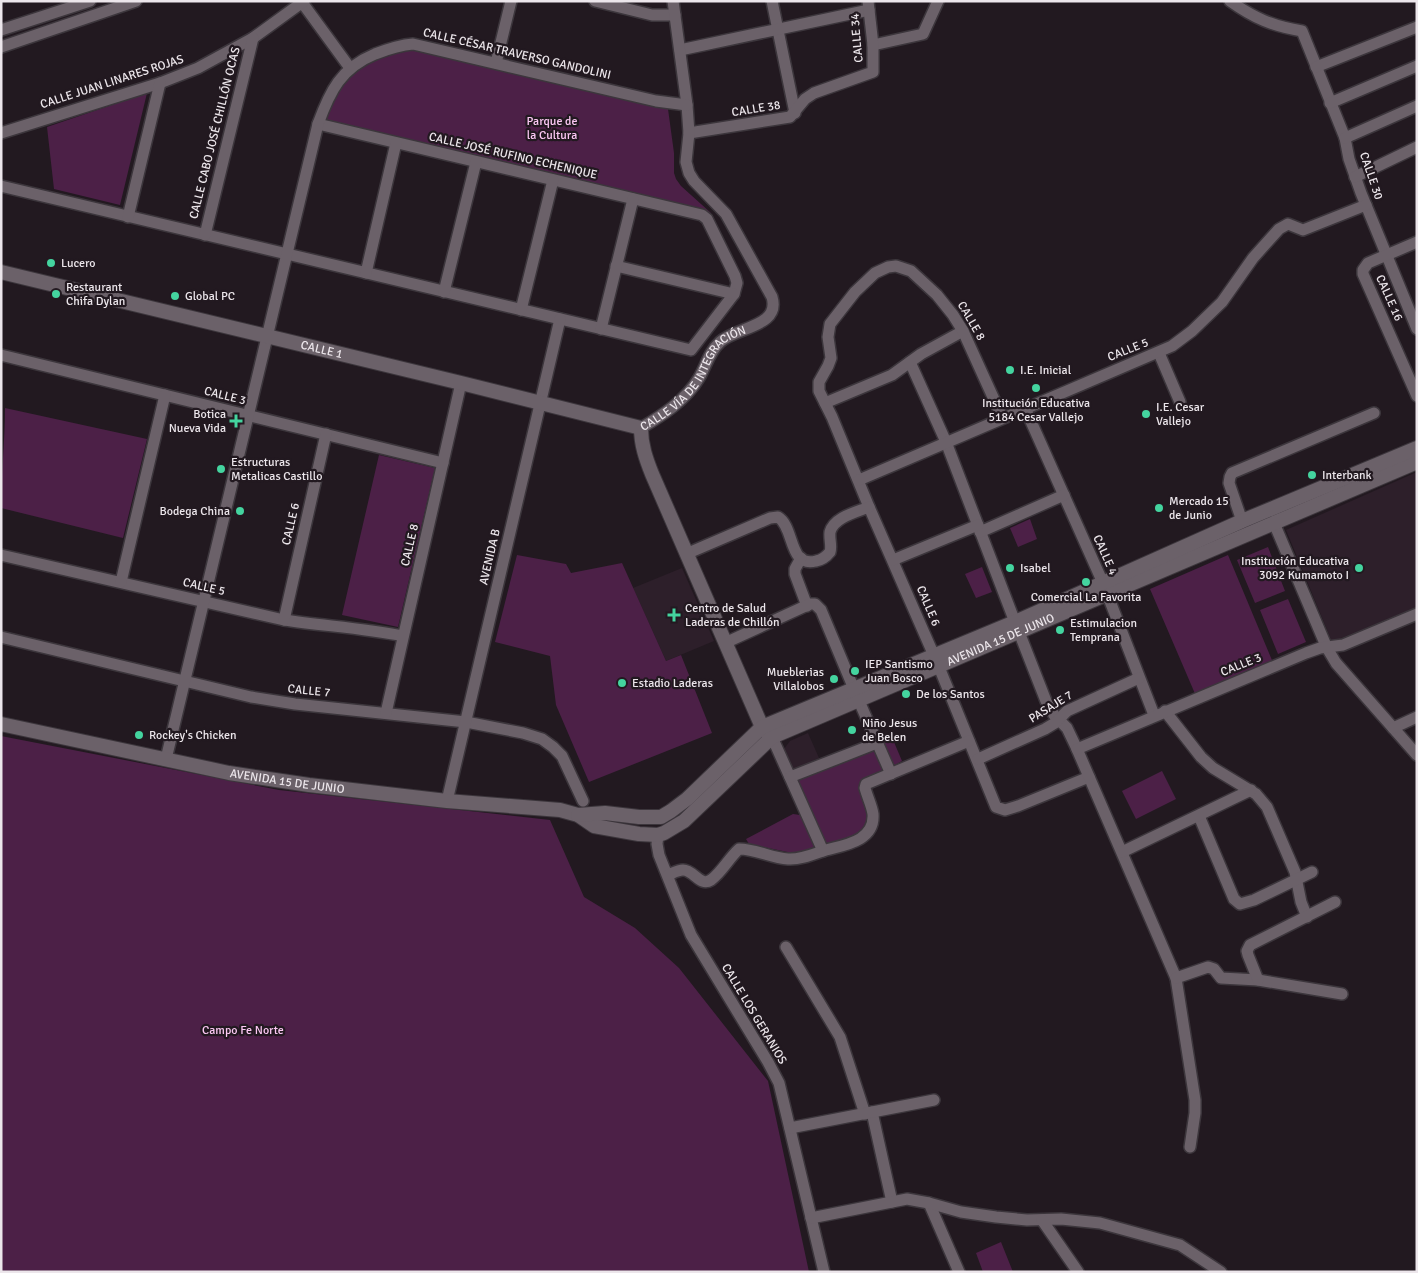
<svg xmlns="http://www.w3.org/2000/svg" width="1418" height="1273" viewBox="0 0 1418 1273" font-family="Signika,sans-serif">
<rect width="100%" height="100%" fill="#221920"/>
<path fill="#2d1f2a" d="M1417,472v135l-85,35 -46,-112z
M682,568l32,73 -48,20 -33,-73z
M808,733l11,25 -25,12 -10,-21 6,-8z"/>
<path fill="#4c2047" d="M419,49l249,60 6,44v20l2,6 5,7 30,27 -383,-92 -2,-3 3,-11 11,-21 15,-16 37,-18z
M147,93l-27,112 -66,-16 -7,-62z
M5,408l142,31 -24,99 -122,-30c0,-33 4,-67 4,-100z
M379,455l56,13 -37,159 -56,-12z
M1030,519l7,20 -19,8 -8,-19z
M1268,547l17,44 -30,12 -18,-43z
M517,555l49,9 5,9 51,-10 44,98 15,-6 31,78 -123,49 -33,-77 -6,-49 -55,-14z
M1228,555l46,110 -78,31 -46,-107z
M982,567l10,25 -16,6 -11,-24z
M1288,599l18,43 -28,12 -18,-44z
M891,735l11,26 -9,5 -12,-26z
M1,736l278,54 271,30 34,77 51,31 44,40 89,113 41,191h-808z
M874,749l10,25 -24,9 11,31 -7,21 -38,11 -30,-64 1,-4z
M1162,771l14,28 -40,20 -14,-28z
M793,814l7,1 16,33 -14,7 -53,-11 -3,-5z
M1001,1242l12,30h-30l-7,-19z"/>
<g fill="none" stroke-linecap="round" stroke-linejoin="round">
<defs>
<g id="minor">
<path d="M301,1l49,67"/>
<path d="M595,1l57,14h23"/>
<path d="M772,1l23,112"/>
<path d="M1230,1c24,17 42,25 72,30l43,107 4,21 12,34 56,136"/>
<path d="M1,30l89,-29"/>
<path d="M873,45l50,-11 15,-33"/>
<path d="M1,47l135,-46"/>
<path d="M680,50l189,-40"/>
<path d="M496,63l15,-62"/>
<path d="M1316,67l101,-40"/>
<path d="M1330,103l87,-37"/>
<path d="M1,133l159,-50 38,-15 55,-30 51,-37"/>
<path d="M689,133l101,-16 15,-18 9,-6 59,-21v-27l-5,-44"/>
<path d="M1345,138l72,-32"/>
<path d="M1355,177l62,-30"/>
<path d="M1,186l690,164 43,-56 3,-11 -2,-7 -28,-57 -5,-4 -384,-91"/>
<path d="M128,217l32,-134"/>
<path d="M205,235l48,-197"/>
<path d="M1417,242l-49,21 -5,7v4l54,122"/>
<path d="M616,266l118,28"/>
<path d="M366,273l30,-130"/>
<path d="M444,292l32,-130"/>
<path d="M521,310l32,-130"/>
<path d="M601,329l32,-130"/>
<path d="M1159,353l21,49"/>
<path d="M1,355l442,108"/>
<path d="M910,362l36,80 69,180"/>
<path d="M825,403l67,-28 29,-21 42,-23"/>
<path d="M1025,408l78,175 51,132"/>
<path d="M1002,417l-39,-86 -10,-16 -16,-20 -26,-24 -15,-5 -8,1 -13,6 -20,19 -25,32 -2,13 3,21 -3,8 -9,16v9l13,26 37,90 70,160 57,140 9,3 13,-4 71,-29"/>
<path id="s1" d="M641,428c22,-13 45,-28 58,-50 7,-12 10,-26 21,-36 16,-15 61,-15 52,-45l-46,-83 -32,-33 -5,-8 -3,-11 3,-29 -2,-28 -14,-104"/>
<path d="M859,480l313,-134 20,-15 30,-29 31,-44 26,-29 9,-5 15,6 63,-25"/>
<path d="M1242,521l-13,-38 1,-6 2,-4 142,-60"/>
<path d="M1274,523l53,125 9,15 81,92"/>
<path d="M980,532l84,-37"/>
<path d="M686,554l84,-36 8,-1c17,10 10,51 38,44 6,-1 10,-4 14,-9 2,-6 -1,-13 0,-20 4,-15 27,-20 39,-25"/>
<path d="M1,555l283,65c40,6 80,8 119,16"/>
<path d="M801,558l-6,11v5l12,32"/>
<path d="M893,560l85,-35"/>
<path d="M121,582l44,-187"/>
<path d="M284,620l42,-186"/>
<path d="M1019,632l27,69 8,14 13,13 10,21 99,229 19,122v13l-5,34"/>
<path d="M1,637l250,60 44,7 171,18 57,11 19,6 11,8 9,9 21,45"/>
<path d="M725,643l85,-39h5l6,6 33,79"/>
<path d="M859,701l32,73"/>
<path d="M1165,711l36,46 12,11 43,26 11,13 28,65 6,30 6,15"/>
<path d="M386,713l75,-330"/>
<path d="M1393,728l24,-11"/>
<path d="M772,737l51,114"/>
<path d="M1077,749l229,-96 14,-5 23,-3 74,-31"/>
<path d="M166,759l152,-635c12,-33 23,-56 57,-70 13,-5 25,-9 38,-10l243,57 31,4"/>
<path d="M978,759l67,-30 10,-6 12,-12 72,-33"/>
<path d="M790,777l87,-34"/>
<path d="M447,801l113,-482"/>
<path d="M1199,816l35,83 6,5 14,-4 58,-28"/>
<path d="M658,835l-1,9 2,11 32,80 77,127 11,21 45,189"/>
<path d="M1122,852l129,-62"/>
<path d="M668,875c5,-2 10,-5 15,-5 11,0 17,17 28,10 11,-8 18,-22 28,-31 17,0 32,9 49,10 12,1 26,-5 38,-9 19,-5 49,-9 47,-36 -1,-8 -6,-18 -8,-26l1,-4 103,-43"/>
<path d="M786,947l54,90 25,77"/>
<path d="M1176,978l32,-11 6,2 7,9 37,2 84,14"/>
<path d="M1258,980l-10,-25 -1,-4 3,-6 85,-43"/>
<path d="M872,1112l20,90"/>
<path d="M790,1128l144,-28"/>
<path d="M929,1203l30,69"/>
<path d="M811,1218l96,-19 22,4 32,9 35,5 31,3 34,-1 39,4 80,22 41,27"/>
<path d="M1042,1220l36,52"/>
</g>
<g id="tertiary">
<path id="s2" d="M1,272l460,111 180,45c0,17 5,31 11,46l110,253 10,10"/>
<path id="s3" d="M1,724l228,49 80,12 138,16 113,9 18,5 16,11 45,8 19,1 6,-2 20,-12 88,-84 645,-275"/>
<path d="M578,815l27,-2 34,4h22l10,-6 16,-12 75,-72 253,-105 227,-101 175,-73"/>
</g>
</defs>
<use href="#minor" stroke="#3c363c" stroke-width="14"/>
<use href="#tertiary" stroke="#3c363c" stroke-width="16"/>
<use href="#minor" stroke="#6b6169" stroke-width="11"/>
<use href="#tertiary" stroke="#6b6169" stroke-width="14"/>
</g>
<g fill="#44d49f" stroke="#221920" stroke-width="2">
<circle cx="51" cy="263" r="5"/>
<circle cx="56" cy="294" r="5"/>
<circle cx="175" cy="296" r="5"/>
<circle cx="1010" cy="370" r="5"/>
<circle cx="1036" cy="388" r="5"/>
<circle cx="1146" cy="414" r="5"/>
<path d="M233.5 413.5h5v5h5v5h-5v5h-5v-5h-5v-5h5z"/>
<circle cx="221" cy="469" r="5"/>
<circle cx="1312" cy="475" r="5"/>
<circle cx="1159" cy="508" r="5"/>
<circle cx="240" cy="511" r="5"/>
<circle cx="1010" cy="568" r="5"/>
<circle cx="1359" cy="568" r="5"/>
<circle cx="1086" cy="582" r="5"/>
<path d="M671.5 607.5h5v5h5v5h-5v5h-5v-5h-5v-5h5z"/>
<circle cx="1060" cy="630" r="5"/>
<circle cx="855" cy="671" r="5"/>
<circle cx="834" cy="679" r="5"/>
<circle cx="622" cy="683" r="5"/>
<circle cx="906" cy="694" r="5"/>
<circle cx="852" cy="730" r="5"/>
<circle cx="139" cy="735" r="5"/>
</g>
<g text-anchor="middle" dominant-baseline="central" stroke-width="4.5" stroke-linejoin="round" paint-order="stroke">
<g font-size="12" fill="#ece6eb" stroke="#221920">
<text transform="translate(857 38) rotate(-95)">CALLE 34</text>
<text transform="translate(517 54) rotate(13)">CALLE CÉSAR TRAVERSO GANDOLINI</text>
<text transform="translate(112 82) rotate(-18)">CALLE JUAN LINARES ROJAS</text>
<text transform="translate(756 109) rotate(-9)">CALLE 38</text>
<text transform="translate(215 133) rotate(-76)">CALLE CABO JOSÉ CHILLÓN OCAS</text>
<text transform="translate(513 156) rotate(13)">CALLE JOSÉ RUFINO ECHENIQUE</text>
<text transform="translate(1371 176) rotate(71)">CALLE 30</text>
<text transform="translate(1389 298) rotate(66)">CALLE 16</text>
<text transform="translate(971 321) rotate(60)">CALLE 8</text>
<text stroke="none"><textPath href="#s2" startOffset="330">CALLE 1</textPath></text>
<text transform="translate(1128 350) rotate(-22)">CALLE 5</text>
<text stroke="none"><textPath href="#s1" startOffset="74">CALLE VÍA DE INTEGRACIÓN</textPath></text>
<text transform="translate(225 396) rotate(14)">CALLE 3</text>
<text transform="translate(291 524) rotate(-77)">CALLE 6</text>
<text transform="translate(410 545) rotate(-77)">CALLE 8</text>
<text transform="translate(1105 555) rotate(66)">CALLE 4</text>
<text transform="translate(490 557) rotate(-77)">AVENIDA B</text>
<text transform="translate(204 587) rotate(13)">CALLE 5</text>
<text transform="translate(928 606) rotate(67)">CALLE 6</text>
<text stroke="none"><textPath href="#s3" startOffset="1069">AVENIDA 15 DE JUNIO</textPath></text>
<text transform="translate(1241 665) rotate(-22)">CALLE 3</text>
<text transform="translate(309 691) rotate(6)">CALLE 7</text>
<text transform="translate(1051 707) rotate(-32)">PASAJE 7</text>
<text stroke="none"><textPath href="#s3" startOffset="292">AVENIDA 15 DE JUNIO</textPath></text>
<text transform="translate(754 1014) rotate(59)">CALLE LOS GERANIOS</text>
</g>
<g font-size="12" fill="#fcc8f4" stroke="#221920">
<text x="552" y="121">Parque de<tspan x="552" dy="14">la Cultura</tspan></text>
<text x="243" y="1030">Campo Fe Norte</text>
</g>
<g font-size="12" fill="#ece6eb" stroke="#221920" text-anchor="start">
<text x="61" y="263">Lucero</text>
<text x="66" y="287">Restaurant<tspan x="66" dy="14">Chifa Dylan</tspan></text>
<text x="185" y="296">Global PC</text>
<text x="1020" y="370">I.E. Inicial</text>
<text x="1036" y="403" text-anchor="middle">Institución Educativa<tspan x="1036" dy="14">5184 Cesar Vallejo</tspan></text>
<text x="1156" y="407">I.E. Cesar<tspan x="1156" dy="14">Vallejo</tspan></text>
<text x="226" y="414" text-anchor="end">Botica<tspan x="226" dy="14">Nueva Vida</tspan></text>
<text x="231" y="462">Estructuras<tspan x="231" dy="14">Metalicas Castillo</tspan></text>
<text x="1322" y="475">Interbank</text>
<text x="1169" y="501">Mercado 15<tspan x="1169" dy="14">de Junio</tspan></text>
<text x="230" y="511" text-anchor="end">Bodega China</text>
<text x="1349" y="561" text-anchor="end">Institución Educativa<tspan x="1349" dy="14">3092 Kumamoto I</tspan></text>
<text x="1020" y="568">Isabel</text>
<text x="1086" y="597" text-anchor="middle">Comercial La Favorita</text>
<text x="685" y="608">Centro de Salud<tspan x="685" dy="14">Laderas de Chillón</tspan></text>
<text x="1070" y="623">Estimulacion<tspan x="1070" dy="14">Temprana</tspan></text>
<text x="865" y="664">IEP Santismo<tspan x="865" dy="14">Juan Bosco</tspan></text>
<text x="824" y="672" text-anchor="end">Mueblerias<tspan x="824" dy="14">Villalobos</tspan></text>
<text x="632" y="683">Estadio Laderas</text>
<text x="916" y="694">De los Santos</text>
<text x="862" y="723">Niño Jesus<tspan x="862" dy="14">de Belen</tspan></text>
<text x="149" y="735">Rockey's Chicken</text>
</g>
</g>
<rect width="1418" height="1273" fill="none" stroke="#ece6eb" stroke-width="5"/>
</svg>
